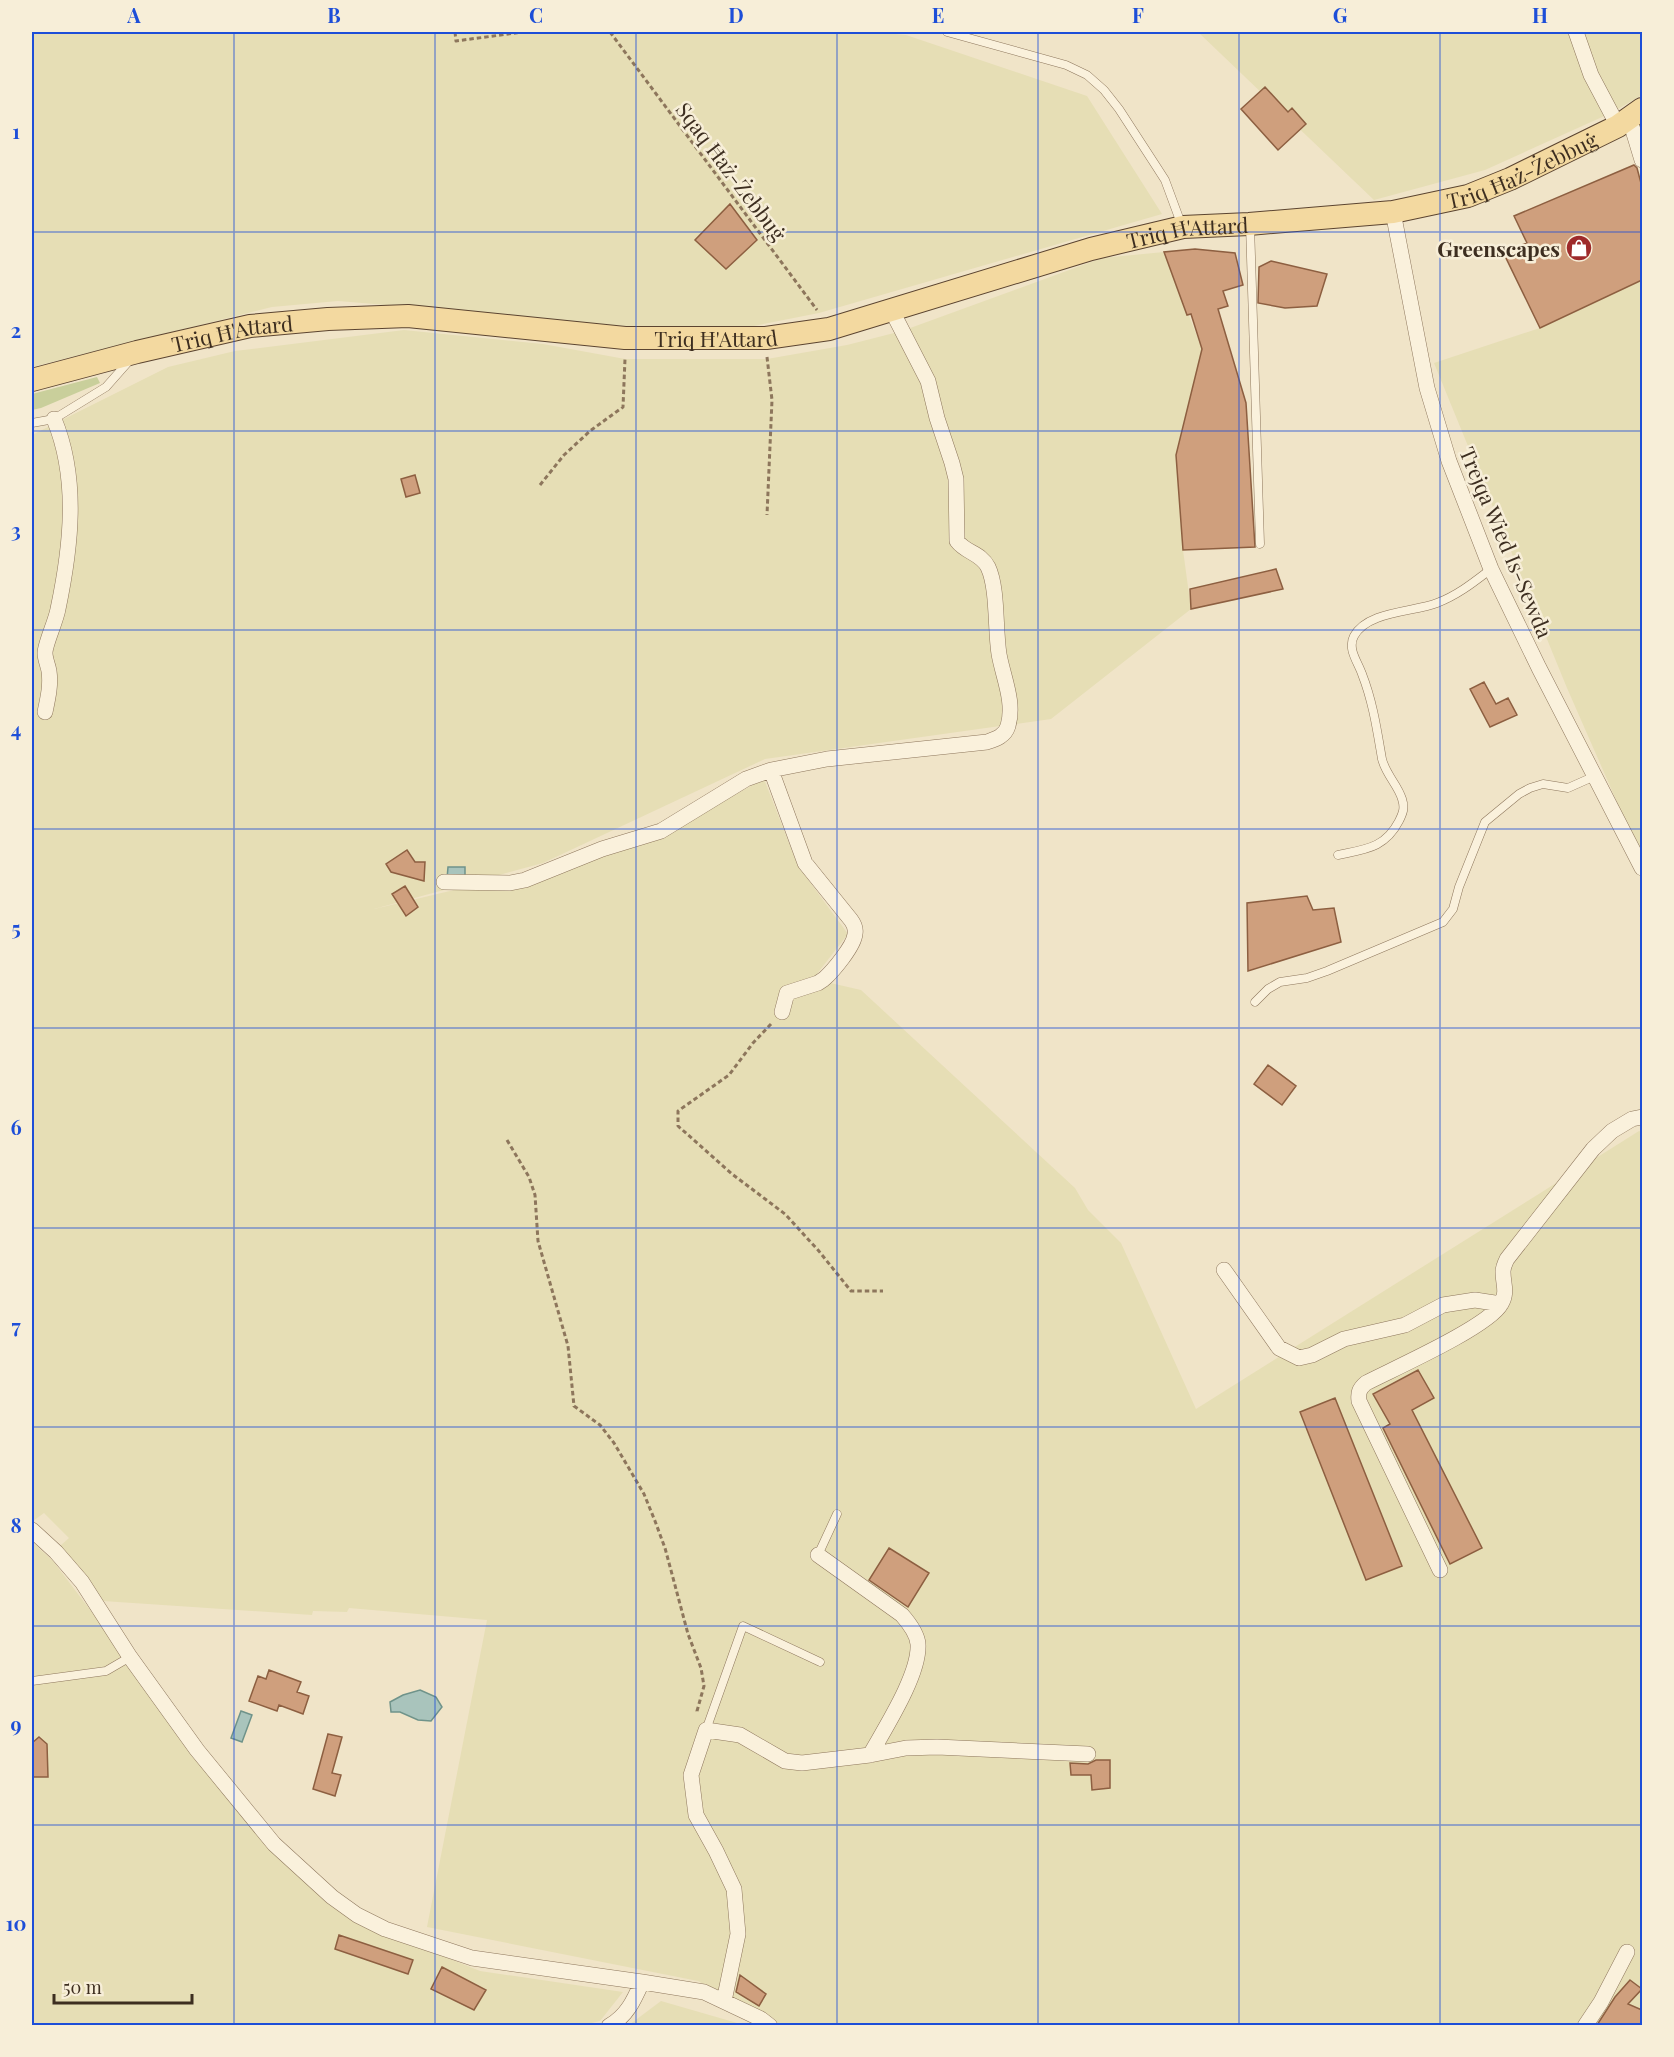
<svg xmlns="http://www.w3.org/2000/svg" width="1674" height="2057" viewBox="0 0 1674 2057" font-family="'Playfair Display',serif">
<rect width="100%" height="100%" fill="#f0e4c8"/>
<path fill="#e6deb5" d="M32,32h842l32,3 181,61 75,118 -343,99 -96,19 -176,-11 -53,-7 -156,-13 -66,6 -240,60z
M1198,32h444v63l-31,18 -126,57 -111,30z
M1164,252l38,97 -19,201 8,59 -140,110 -286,40 -222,104 -169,46 266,-63 124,-67 34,87 50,68 -35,45 48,11 214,198 13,22 33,33 75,166 443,-278 3,1v893h-866l-78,-44 -271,-54 60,-307 -138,-12 -2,4 -34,-1 -1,4 -209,-14 -43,-55 9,-8 -25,-25 -11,8 -1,-2v-1084l136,-68 67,-16 169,-21 139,14 82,15h142l80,-14 55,-14 200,-73z
M1642,280v579l-75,-171 -133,-325 106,-35z
M32,1542l21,19 207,273 89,84 131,53 143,21 -23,29 -20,5 -548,-1z
M661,2001l83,24h-115z"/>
<path fill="#c9cf9b" d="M97,377l3,6 -59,25 -9,2v-16z"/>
<path fill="#a9c4bc" stroke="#6f938a" stroke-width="1.5" d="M448,867h17v12h-18z
M420,1690l16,7 6,10 -11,14 -13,-1 -18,-8h-9l-1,-10 13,-7z
M241,1711l11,4 -10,27 -11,-4z"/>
<path fill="#cf9f7d" stroke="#8d5f41" stroke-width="1.5" d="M1265,87l23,25 4,-4 14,16 -28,26 -37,-41z
M1634,165l3,3 5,19v93l-102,48 -37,-76 24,-9 -13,-27z
M730,204l27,36 -31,29 -31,-29z
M1195,249l40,4 8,32 -20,6 5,15 -10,3 28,94 9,144 -72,3 -7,-95 26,-106 -11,-35 -4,1 -23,-63z
M1271,261l56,13 -10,32 -32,2 -27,-5 1,-36z
M415,475l5,18 -14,4 -5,-18z
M1276,569l7,20 -92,20 -1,-20z
M1484,682l12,22 12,-6 9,17 -27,12 -20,-38z
M407,850l8,12h10l-1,19 -33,-9 -5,-8z
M405,886l13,21 -12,9 -14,-22z
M1307,896l6,14 21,-2 7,34 -93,29 -1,-68z
M1268,1065l28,21 -14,19 -28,-21z
M1418,1370l16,28 -22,12 70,138 -32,16 -67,-136 7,-4 -17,-30z
M1335,1398l67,168 -36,14 -66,-168z
M889,1548l40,25 -21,34 -39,-27z
M269,1670l32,12 -4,10 12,4 -6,18 -24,-9 -2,6 -28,-10 9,-25 8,3z
M328,1734l14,3 -10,36 9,2 -6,21 -22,-7z
M39,1737l8,7 1,33h-16v-34z
M1096,1760h14v28l-18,2 -1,-15h-20l-1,-12 18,1z
M339,1935l74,25 -5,14 -73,-25z
M442,1967l44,23 -12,20 -43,-21z
M740,1975l26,19 -7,12 -23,-14z
M1630,1980l12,9 -14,15 14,6v15h-45l18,-28z"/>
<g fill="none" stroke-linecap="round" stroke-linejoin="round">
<defs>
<path id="service" d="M947,32l119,33 21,10 17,15 15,19 37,57 9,14 17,46
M1250,225l10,319
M32,423l22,-4 52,-32 23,-26
M1338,855c28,-6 47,-7 61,-34 4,-8 6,-13 3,-22 -4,-14 -16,-24 -20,-40 -5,-29 -9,-57 -20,-85 -4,-12 -15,-25 -8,-38 13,-25 60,-24 83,-33 21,-8 37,-21 54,-34
M1255,1002l13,-13 12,-7 27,-4 20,-7 116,-49 10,-13 6,-22 26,-65 34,-28 11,-6 13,-4 25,4 27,-12
M818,1555l19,-41
M32,1681l74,-10 24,-14
M706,1730l37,-104 77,36"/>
<path id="minor" d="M1576,32l15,43 27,51
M1629,117l13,43
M1393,212l34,176 22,73 42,108 48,99 103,200
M45,712c3,-14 6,-27 4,-41 -1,-6 -4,-12 -4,-18 0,-9 11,-32 13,-44 13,-62 21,-130 -4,-190
M444,882l66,1 15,-3 77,-31 59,-18 85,-52 25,-9
M782,1012l5,-19 31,-10 6,-4c9,-8 30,-33 31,-45 1,-5 -1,-10 -4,-14l-46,-57 -34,-93 56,-11 160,-17c9,-3 18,-6 21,-16 7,-24 -5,-49 -9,-72 -4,-25 -1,-66 -11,-87 -7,-14 -22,-14 -31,-26l-1,-62 -4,-16 -15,-45 -9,-37 -36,-70
M1224,1270l55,78 20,10 13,-3 32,-16 61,-14 38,-20 32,-5 26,4
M32,1530l24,22 26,30 48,75 67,93 77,94 58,53 25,18 28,14 87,29 170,24
M1440,1570l-81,-169c-1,-8 0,-12 7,-18 27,-14 122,-56 135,-79 7,-12 2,-20 2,-32 0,-4 2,-9 4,-13l86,-110 19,-18 20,-12 10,-2
M870,1755l36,-7 31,-1 151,7
M724,2001l14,-67 -4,-45 -18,-38 -20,-36 -5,-40 15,-45 34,5 45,26 17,2 68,-8c15,-27 50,-81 48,-111 -1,-11 -9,-21 -16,-29l-84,-60
M609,2026c18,-10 25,-26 33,-44l62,10 57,27 9,7
M1585,2026l16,-24 26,-50"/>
<g id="primary">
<path id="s1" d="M32,380l105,-28 113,-26 78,-7 80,-3 217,22h141l63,-9 262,-80 92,-22 66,-3 144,-12 75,-16 42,-17 108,-53 24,-17"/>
</g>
</defs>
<use href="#service" stroke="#8d765c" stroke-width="9"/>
<use href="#minor" stroke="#8d765c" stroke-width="16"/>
<use href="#primary" stroke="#5b4430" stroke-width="24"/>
<path stroke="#8d765c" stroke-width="3" stroke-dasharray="4.5 3" stroke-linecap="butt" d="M455,32l1,9 67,-9
M610,32l207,278
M767,357l5,43 -5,115
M540,485l24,-30 26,-24 33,-24 2,-48
M771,1024l-18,19 -24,32 -51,36v15l54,48 53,40 33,36 33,41h32
M507,1140l22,37 6,18 3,46 30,105 6,60 26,19 14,18 30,51 11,27 10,27 23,86 13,34 3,18 -7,25 1,3"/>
<use href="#service" stroke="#faf1dc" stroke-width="8"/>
<use href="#minor" stroke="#faf1dc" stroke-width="15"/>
<use href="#primary" stroke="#f3d9a0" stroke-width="22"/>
</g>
<path fill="none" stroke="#1d4ed8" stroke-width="1.5" stroke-opacity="0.55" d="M234,32v1994M435,32v1994M636,32v1994M837,32v1994M1038,32v1994M1239,32v1994M1440,32v1994M32,232h1610M32,431h1610M32,630h1610M32,829h1610M32,1028h1610M32,1228h1610M32,1427h1610M32,1626h1610M32,1825h1610"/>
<defs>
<symbol id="shop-disc" viewBox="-11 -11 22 22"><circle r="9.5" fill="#9e2a2b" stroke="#f7eed8"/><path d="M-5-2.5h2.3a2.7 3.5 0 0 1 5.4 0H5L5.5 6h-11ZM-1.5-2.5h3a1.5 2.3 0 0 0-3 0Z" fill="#fff"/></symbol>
</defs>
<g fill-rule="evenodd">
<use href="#shop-disc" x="1564" y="233" width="30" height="30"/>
</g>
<g text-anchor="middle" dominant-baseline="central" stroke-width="5" stroke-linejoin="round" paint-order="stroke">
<g font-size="21" fill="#3d2e20" stroke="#f7eed8">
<text stroke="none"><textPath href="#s1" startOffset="1521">Triq Ħaż-Żebbuġ</textPath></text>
<text transform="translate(732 171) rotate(53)">Sqaq Ħaż-Żebbuġ</text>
<text stroke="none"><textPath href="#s1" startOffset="1178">Triq Ħ'Attard</textPath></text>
<text stroke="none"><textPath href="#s1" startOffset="206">Triq Ħ'Attard</textPath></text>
<text stroke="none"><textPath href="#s1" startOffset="692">Triq Ħ'Attard</textPath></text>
<text transform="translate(1507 542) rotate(67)">Trejqa Wied Is-Sewda</text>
</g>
<g font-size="21" font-weight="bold" fill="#3d2e20" stroke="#f7eed8" text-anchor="end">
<text x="1560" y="248">Greenscapes</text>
</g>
</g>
<rect width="1674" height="2057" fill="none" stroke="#f7eed8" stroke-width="66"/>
<path d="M54 1994v9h138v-9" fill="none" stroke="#3d2e20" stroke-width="3"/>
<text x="63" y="1994" font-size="18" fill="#3d2e20" stroke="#f7eed8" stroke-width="4.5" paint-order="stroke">50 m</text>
<rect x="33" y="33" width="1608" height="1991" fill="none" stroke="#1d4ed8" stroke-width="2"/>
<g font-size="20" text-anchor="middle" font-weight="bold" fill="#1d4ed8">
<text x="134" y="23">A</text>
<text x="334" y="23">B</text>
<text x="536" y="23">C</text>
<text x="736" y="23">D</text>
<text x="938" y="23">E</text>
<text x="1138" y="23">F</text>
<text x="1340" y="23">G</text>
<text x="1540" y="23">H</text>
<text x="16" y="139">1</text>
<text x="16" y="338">2</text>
<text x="16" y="538">3</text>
<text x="16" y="737">4</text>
<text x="16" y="936">5</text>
<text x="16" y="1135">6</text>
<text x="16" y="1334">7</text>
<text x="16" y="1533">8</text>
<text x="16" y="1732">9</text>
<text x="16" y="1931">10</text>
</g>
</svg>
